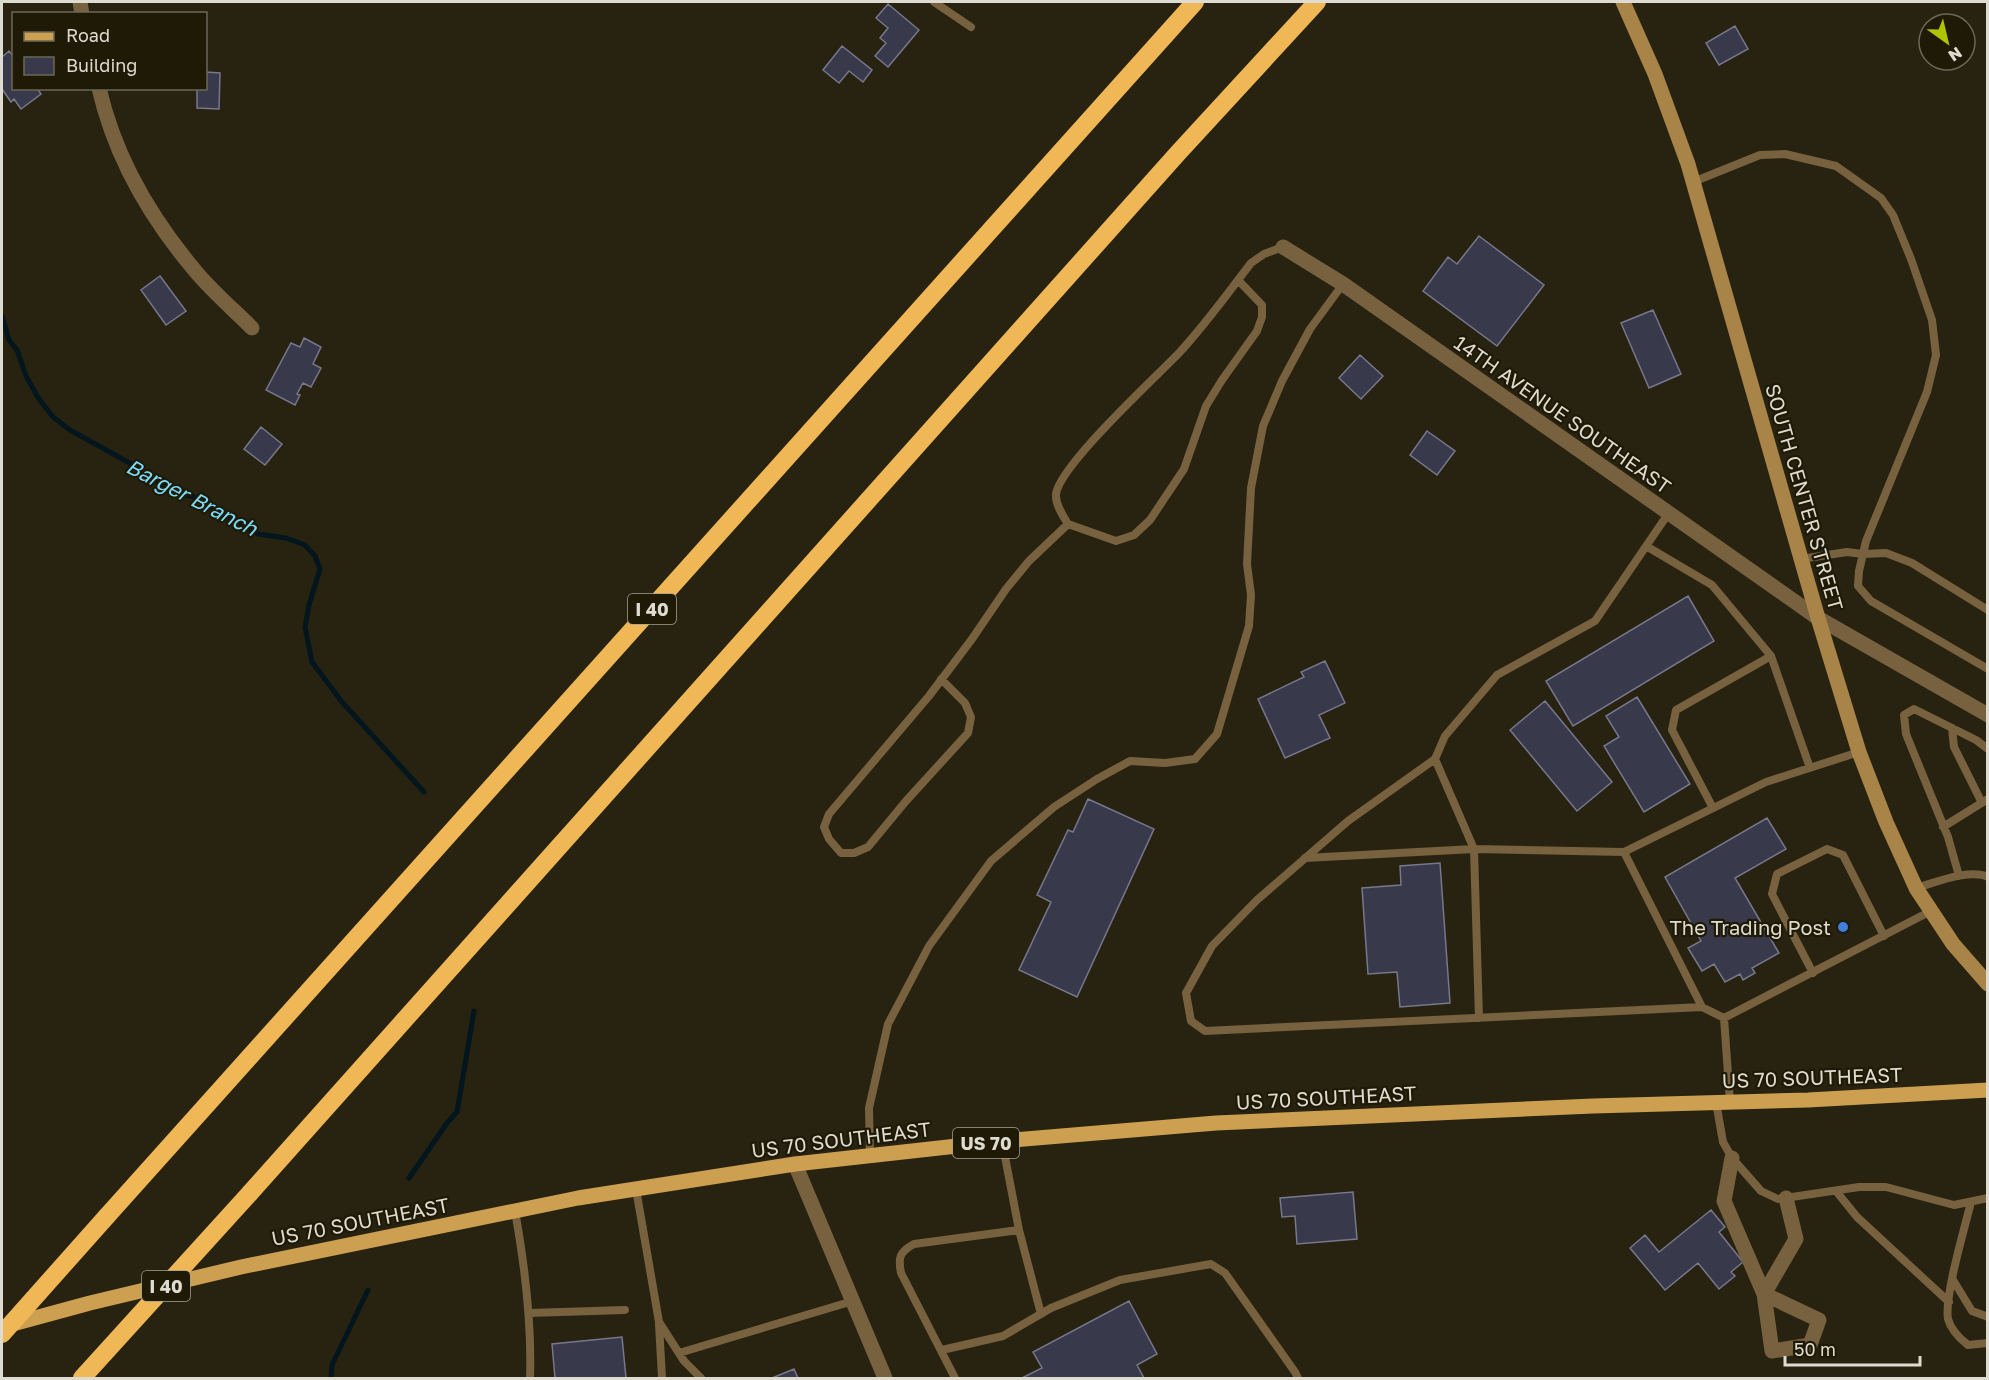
<svg xmlns="http://www.w3.org/2000/svg" width="1989" height="1380" viewBox="0 0 1989 1380" font-family="'Golos Text',sans-serif">
<rect width="100%" height="100%" fill="#272310"/>
<g fill="none" stroke-linecap="round" stroke-linejoin="round">
<path stroke="#04161d" stroke-width="5" d="M2,316l7,24 8,10 9,26 13,23 14,18 17,13 65,36 14,11 22,13 23,7 64,37 28,4 19,7 10,11 5,13 -11,36 -4,22 7,35 30,40 82,90
M409,1178l38,-55 10,-11 17,-101
M331,1378l1,-13 36,-75"/>
</g>
<path fill="#39394c" stroke="#77778d" stroke-width="1.5" d="M888,4l31,26 -31,37 -13,-11 11,-13 -6,-5 8,-10 -12,-10z
M1735,26l13,23 -29,16 -13,-22z
M842,46l30,24 -9,12 -14,-11 -10,12 -16,-13z
M9,51l5,6v31h23l4,6 -20,15 -7,-10 -3,3 -9,-13v-32z
M206,72l14,1 -1,36 -22,-1v-20h9z
M1479,236l65,49 -47,61 -74,-55 25,-34 9,7z
M160,276l26,35 -20,14 -25,-35z
M1653,310l28,64 -32,14 -28,-65z
M304,338l17,9 -8,17 8,4 -10,19 -8,-4 -6,11 3,1 -5,10 -29,-15 25,-47 9,4z
M1360,355l23,21 -22,23 -22,-21z
M261,427l21,17 -17,21 -21,-16z
M1427,431l28,20 -18,24 -27,-20z
M1688,596l26,45 -141,85 -27,-45z
M1325,661l20,42 -26,12 11,23 -45,20 -27,-59 46,-22 -3,-5z
M1637,697l53,87 -46,28 -40,-66 15,-9 -13,-21z
M1545,701l67,81 -35,29 -67,-81z
M1088,799l66,30 -77,168 -58,-27 32,-68 -14,-7 31,-65 5,2z
M1767,818l19,31 -51,29 44,75 -27,15 3,5 -12,7 -3,-6 -15,8 -11,-18 -12,7 -14,-23 13,-7 -36,-64z
M1440,863l10,140 -50,4 -3,-35 -29,2 -6,-86 39,-3 -1,-19z
M1353,1192l4,47 -60,5 -2,-28 -13,1 -2,-19z
M1711,1210l14,17 -6,5 24,30 -12,10 4,4 -16,13 -21,-26 -33,27 -35,-42 15,-13 14,17z
M1129,1301l28,53 -20,11 7,13h-122l20,-10 -9,-16z
M622,1337l4,41h-71l-3,-34z
M794,1369l4,9h-26z"/>
<g fill="none" stroke-linecap="round" stroke-linejoin="round">
<path stroke="#78613e" stroke-width="8" d="M934,2l37,25
M1693,182l67,-27 25,-1 51,12 45,32 12,17 18,44 21,61 4,35 -9,37 -61,149 -7,30 -1,15 13,15 117,68
M1238,280l24,25v12l-5,14 -35,49 -16,26 -22,63 -34,51 -16,15 -18,6 -48,-17c-5,-8 -13,-20 -12,-30 4,-29 99,-116 123,-141 26,-28 49,-60 72,-90l13,-9 19,-7
M1668,514l-73,107 -98,54 -52,61 -10,23 -87,62 -91,79 -45,46 -26,47 5,28 14,10 497,-24
M1646,546l66,39 59,71 39,112
M1801,559l46,-7 16,2 23,-1 26,10 76,47
M941,679l24,24 6,14 -3,16 -62,68 -38,46 -14,6h-13l-12,-14 -5,-12 5,-13 100,-118 43,-57 34,-50 23,-28 39,-37
M1952,728l2,19 28,56
M1435,759l39,90 150,3 142,-70 93,-30
M1713,808l-41,-78 4,-20 95,-54
M1943,827l45,-28
M1624,852l78,155 22,11 6,84
M1305,858l169,-9 5,169
M1959,876l-11,-39 -42,-103 -2,-19 10,-6 62,31 12,9
M1916,888c18,-5 54,-20 72,-11
M1813,973l-41,-79 5,-20 50,-25 16,6 41,81
M1724,1018l207,-107
M1716,1102l7,40 9,16 29,33 17,8 81,-12h27l68,18 34,-7
M870,1156l-1,-48 19,-84 41,-78 62,-85 63,-54 43,-28 33,-18 35,2 30,-4 22,-25 32,-108 2,-31 -4,-31 4,-76 12,-62 19,-45 28,-52 33,-45
M636,1189l23,133 25,39 17,17
M1836,1191l21,26 92,85
M1971,1202c-6,25 -27,95 -23,117 3,11 11,19 20,26l20,-2
M515,1211c10,56 17,111 15,167
M1019,1230l22,84
M1953,1280l19,31 16,6
M529,1313l96,-3
M659,1324l3,54
M942,1350l61,-14 48,-28 69,-28 91,-16 14,9 70,99 3,6
M679,1353l174,-52
M955,1378l-54,-105c-3,-15 -2,-21 13,-29l105,-14 -17,-89"/>
<path stroke="#78613e" stroke-width="15" d="M80,2l2,12
M99,88c16,70 52,131 98,185 17,20 37,37 55,55
M1283,247l60,37 475,334 170,97
M1732,1158l-8,43 40,93 8,57 38,-6 9,-25 -55,-26 32,-55 -10,-41
M795,1164l90,214"/>
<path stroke="#a88449" stroke-width="15" d="M1623,2l32,72 33,90 130,454 41,134 27,70 30,66 37,56 35,40"/>
<path stroke="#cd9f51" stroke-width="15" d="M9,1325l81,-22 151,-36 337,-69 217,-34 207,-23 214,-18 377,-17 215,-6 180,-10"/>
<path stroke="#f0b757" stroke-width="18" d="M250,1193l928,-1040 139,-151
M107,1216l1088,-1214"/>
<path stroke="#f0b757" stroke-width="18" d="M2,1334l105,-118
M82,1378l168,-185"/>
</g>
<circle fill="#3f7fe0" stroke="#1e1a06" stroke-width="2" cx="1843" cy="927" r="6"/>
<g text-anchor="middle" dominant-baseline="central" stroke-width="4.5" stroke-linejoin="round" paint-order="stroke">
<g fill="#1e1a06" stroke="#a4a293" stroke-width="1.5">
<rect x="628" y="594" width="48" height="30" rx="4.5"/>
<rect x="953" y="1128" width="66" height="30" rx="4.5"/>
<rect x="142" y="1271" width="48" height="30" rx="4.5"/>
</g>
<g font-size="18" font-weight="bold" fill="#dedcd0">
<text x="652" y="609">I 40</text>
<text x="986" y="1143">US 70</text>
<text x="166" y="1286">I 40</text>
</g>
<g font-size="20" fill="#dedcd0" stroke="#1e1a06">
<text transform="translate(1563 414) rotate(35)">14TH AVENUE SOUTHEAST</text>
<text transform="translate(1805 497) rotate(74)">SOUTH CENTER STREET</text>
<text transform="translate(1812 1077) rotate(-2)">US 70 SOUTHEAST</text>
<text transform="translate(1326 1097) rotate(-3)">US 70 SOUTHEAST</text>
<text transform="translate(841 1139) rotate(-7)">US 70 SOUTHEAST</text>
<text transform="translate(360 1221) rotate(-11)">US 70 SOUTHEAST</text>
</g>
<g font-size="20" fill="#dedcd0" stroke="#1e1a06" text-anchor="end">
<text x="1831" y="927">The Trading Post</text>
</g>
<g font-size="21" font-style="italic" fill="#7cdbfb" stroke="#1e1a06">
<text transform="translate(192 497) rotate(27)">Barger Branch</text>
</g>
</g>
<rect width="1989" height="1380" fill="none" stroke="#dedcd0" stroke-width="6"/>
<rect x="12" y="12" width="195" height="78" fill="#1e1a06" stroke="#6b6857" stroke-width="1.5"/>
<rect x="24" y="32" width="30" height="9" fill="#cd9f51" stroke="#6b6857" stroke-width="1.5"/>
<text x="66" y="42" font-size="18" fill="#dedcd0">Road</text>
<rect x="24" y="57" width="30" height="18" fill="#39394c" stroke="#6b6857" stroke-width="1.5"/>
<text x="66" y="72" font-size="18" fill="#dedcd0">Building</text>
<g transform="translate(1947 42) rotate(146)"><circle r="28" fill="#1e1a06" stroke="#6b6857" stroke-width="1.5"/>
<path d="M0-4.5L10 22L0 15L-10 22Z" fill="#b0c500"/>
<text y="-9" font-size="16" font-weight="bold" text-anchor="middle" fill="#dedcd0">N</text>
</g>
<path d="M1785 1356v9h135v-9" fill="none" stroke="#dedcd0" stroke-width="3"/>
<text x="1794" y="1356" font-size="18" fill="#dedcd0" stroke="#1e1a06" stroke-width="4.5" paint-order="stroke">50 m</text>
</svg>
